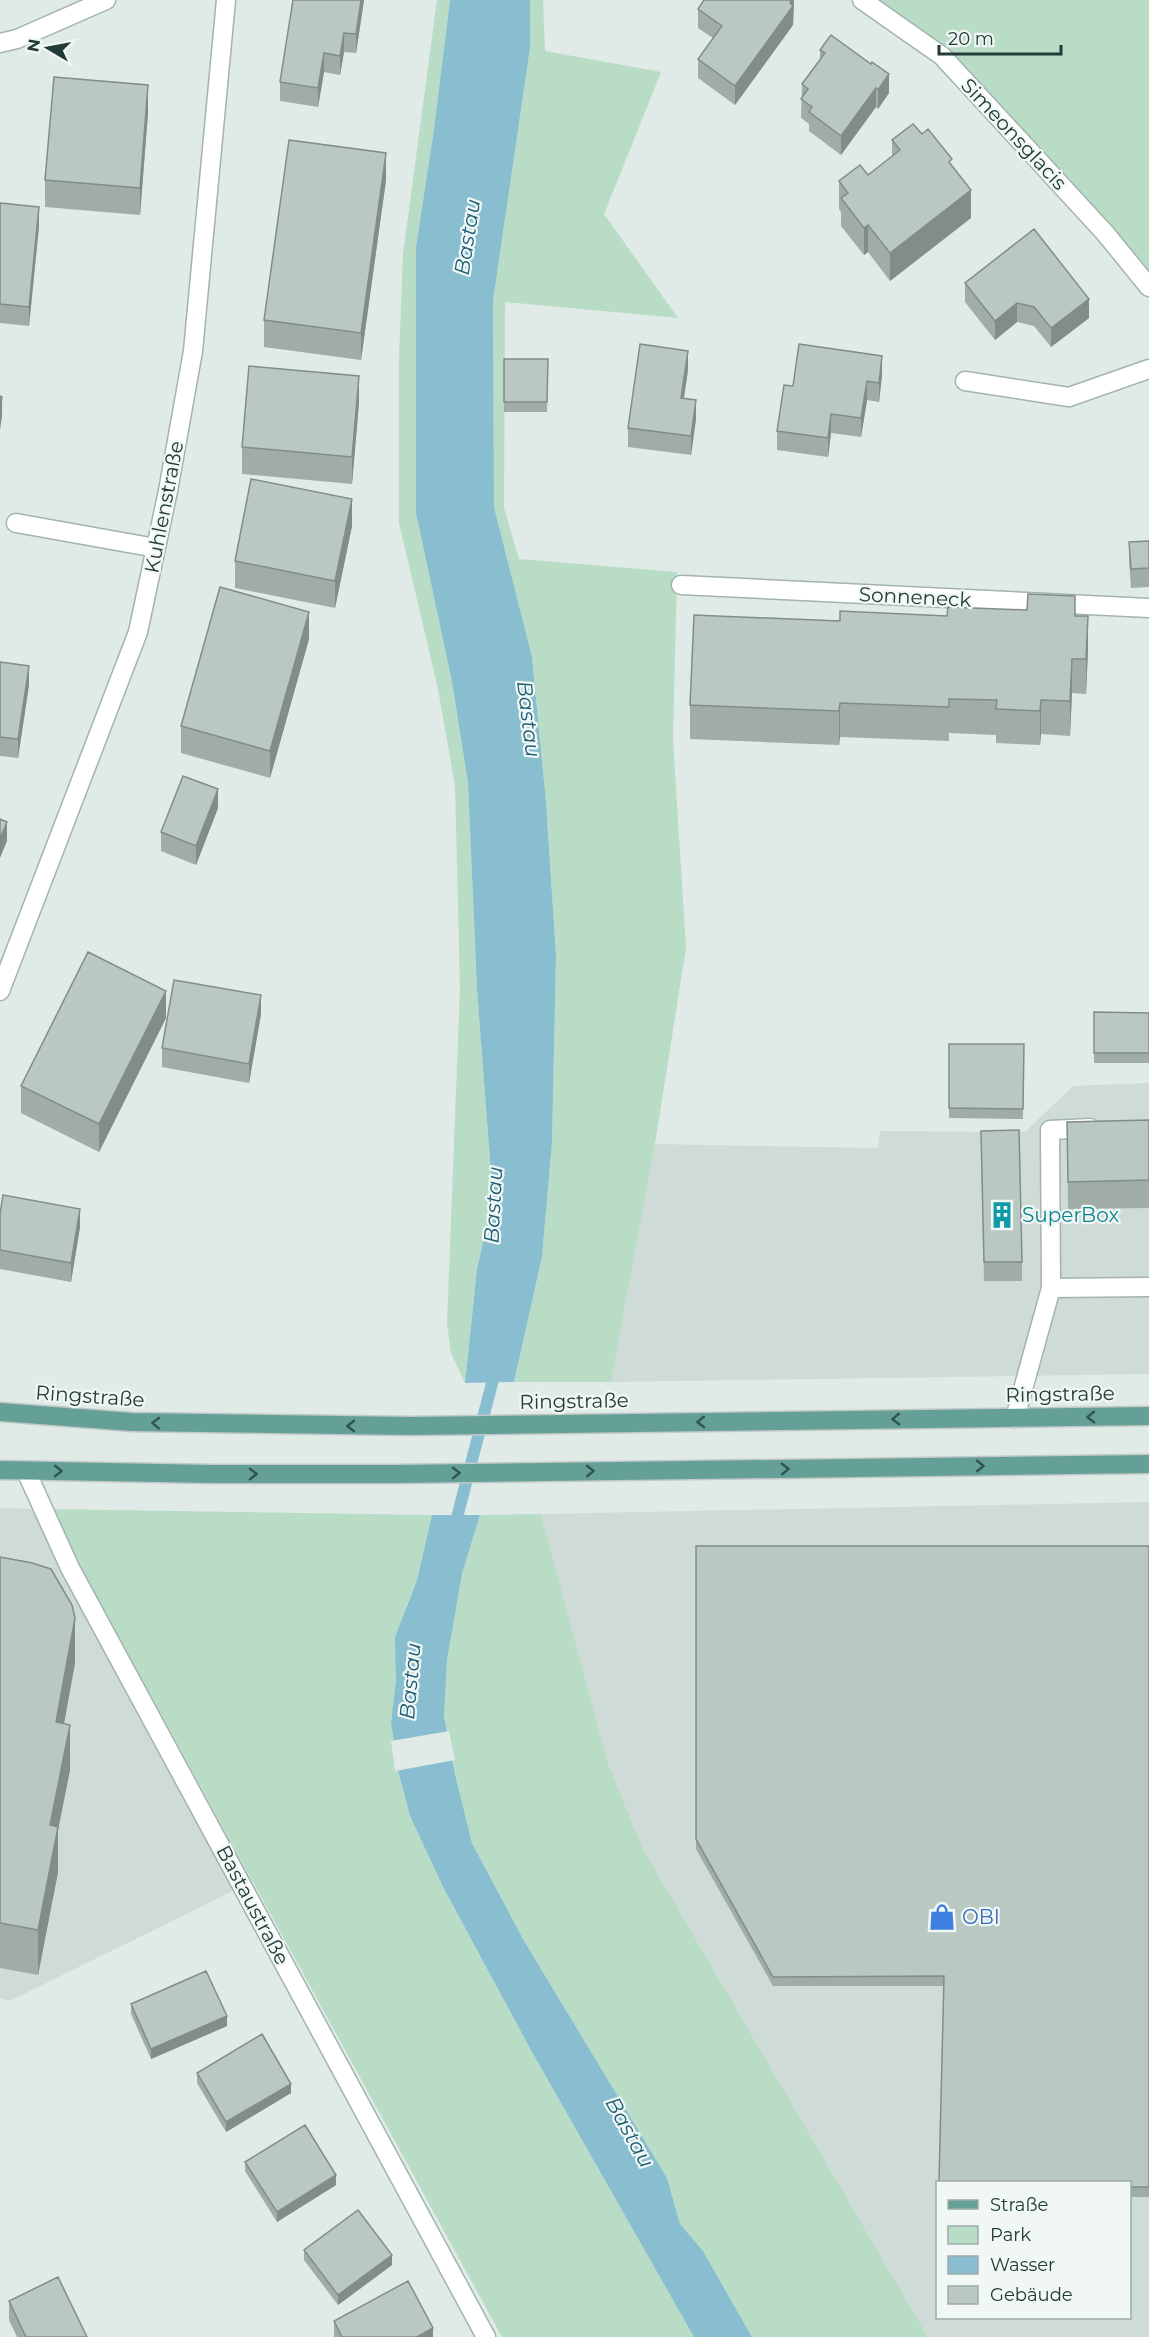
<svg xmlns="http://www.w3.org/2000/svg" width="1149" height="2337" viewBox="0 0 1149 2337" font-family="Montserrat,sans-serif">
<rect width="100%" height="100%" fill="#e0ebe7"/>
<path fill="#cedbd6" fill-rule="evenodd" d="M1149,1083v291l-538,8 44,-238 223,4 2,-17 145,1 48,-46z
M1149,1502v835h-221l-286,-490 -34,-84 -67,-249zM938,2182h192v136h-192z
M0,1508l49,1 204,372 -243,120 -10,-3z"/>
<path fill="#b9dcc6" d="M437,0h13l-16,129 -18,118v266l36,169 16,101 9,206 16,210 -16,70 -12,114 -14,-30 -4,-29 13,-336 -5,-202 -17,-97 -39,-166v-165l4,-104z
M530,0h13l2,51 116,21 -57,142 74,104 -173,-16 -1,206 15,51 158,13 -4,168 13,208 -31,196 -44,238h-97l28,-125 10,-115 4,-186 -10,-154 -14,-145 -38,-150 -1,-206 37,-253z
M855,0h294v288l-207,-232z
M49,1509l383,6 -15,65 -11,27 -15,116 8,51 11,42 33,71 89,165 162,285h-192z
M541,1514l67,249 34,84 286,490h-176l-49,-86 -23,-27 -13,-46 -144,-239 -51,-96 -17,-69 -11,-58 3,-56 15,-86 18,-59z"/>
<path fill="#88bed0" d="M450,0h80v48l-37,253 1,206 38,150 14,145 10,154 -4,186 -10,115 -28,125 -49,1 12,-114 16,-70 -16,-210 -9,-206 -16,-101 -36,-169v-266l18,-118z
M432,1515h48l-18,59 -15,86 -3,56 11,58 17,69 51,96 144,239 13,46 23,27 49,86h-58l-162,-285 -89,-165 -33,-71 -11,-42 -8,-51 5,-42 -1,-44 22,-57z"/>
<path fill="#e0ebe7" d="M449,1731l6,29 -60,11 -4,-30z"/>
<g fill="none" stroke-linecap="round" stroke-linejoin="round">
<path stroke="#88bed0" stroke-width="12" d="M454,1529l42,-161"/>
<defs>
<path id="minor" d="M862,0l80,56 163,177 44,54
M0,43l17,-4 89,-39
M965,381l104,16 80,-28
M16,523l140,25
M681,585l468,23
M0,991l138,-359 30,-141 25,-140 33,-351
M1051,1288l-1,-158 40,-2
M1015,1418l36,-130 98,-1
M26,1471l44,97 416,769"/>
<path id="major" d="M0,1412l132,10 278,4 739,-10
M0,1470l212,4h185l752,-10"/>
</defs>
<use href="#minor" stroke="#a3b3ae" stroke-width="21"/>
<use href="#major" stroke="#c1c8c7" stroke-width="21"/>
<use href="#minor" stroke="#fff" stroke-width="18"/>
<use href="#major" stroke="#65a097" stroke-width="18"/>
</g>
<path fill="#9faca8" d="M364,0l-8,53 -12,-1 -4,23 -16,-3 -6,35 -38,-6v-19z
M794,0l-1,25 -58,80 -37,-27v-19l15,-21 -15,-10v-19z
M820,50l69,43 -11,16 -2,-2 -35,48 -32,-24v-7l-8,-6 1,-34 18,-25z
M148,113l-8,102 -95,-8v-27z
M892,140l60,26 19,52 -81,63 -22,-29 -4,3 -23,-29v-14l-2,-3v-28l29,-6 24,-19z
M386,180l-25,180 -97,-13v-27z
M0,203l39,23 -10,100 -29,-3z
M965,283l124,35 -38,29 -17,-21 -17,-4 -22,18 -30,-38z
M504,359h44l-1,53h-43z
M688,370l-4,28 12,21 -5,36 -63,-8v-19z
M882,375l-3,27 -12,-2 -6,37 -30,-4 -3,24 -51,-7v-19l16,-45z
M359,403l-7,81 -110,-10v-27z
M352,526l-17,82 -100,-20v-27z
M1149,541v46l-18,1 -2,-27v-19z
M947,616h128l13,34 -2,44 -14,-1 -2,43 -29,-2 -1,11 -44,-2v-8l-47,-2v8l-109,-4 -1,8 -149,-6v-34l150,-84z
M309,639l-39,139 -89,-25v-27z
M0,662l29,23 -11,73 -18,-2z
M218,808l-22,57 -35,-14v-19z
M1094,1012l55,1v50h-55z
M261,1014l-12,69 -87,-16v-19z
M166,1018l-67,134 -78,-39v-27z
M949,1044h75l-1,75 -74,-1z
M1149,1120v88l-81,1 -1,-87z
M981,1131l41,131v19h-38z
M0,1214l80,13 -9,55 -71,-13z
M696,1546h453v651h-19v-15l-186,-196h-171l-77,-137z
M0,1557l75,106 -11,61 6,46 -12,60v42l-20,103 -38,-7z
M131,2004l96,22 -76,33 -20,-45z
M197,2073l94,20 -65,39 -29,-49z
M245,2162l91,23 -59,37 -32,-51z
M304,2250l88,15 -54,40 -34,-45z
M9,2301l78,36h-70l-8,-17z
M334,2321l99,16h-99z"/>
<path fill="#828c88" d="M361,0h3l-8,53v-19z
M792,0h2l-1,25 -58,80v-19z
M344,33v19l-4,23v-19z
M324,53v19l-6,35v-19z
M889,74v19l-11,16v-19z
M148,85v28l-8,102v-27z
M876,88v19l-35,48v-19z
M386,153v27l-25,180v-27z
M971,190v28l-81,63v-28z
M39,207v19l-10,100v-19z
M868,225v27l-4,3v-27z
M1089,299v19l-38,29v-19z
M1017,303v19l-22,18v-19z
M688,351v19l-7,47v-19z
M882,356v19l-3,27v-19z
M359,376v27l-7,81v-27z
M867,381v19l-6,37v-19z
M2,397v19l-2,14v-19z
M696,400v19l-5,36v-19z
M831,414v19l-3,24v-19z
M352,499v27l-17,82v-27z
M309,612v27l-39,139v-27z
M1088,616v34l-2,44v-35z
M1072,659v34l-2,43v-35z
M29,666v19l-11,73v-19z
M1041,700v34l-1,11v-34z
M840,703v34l-1,8v-34z
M218,789v19l-22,57v-19z
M7,822v19l-7,17v-19z
M166,991v27l-67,134v-28z
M261,995v19l-12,69v-19z
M80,1209v18l-9,55v-19z
M75,1618v45l-19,104v-45z
M70,1725v45l-12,60v42l-20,103v-45l12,-105z
M227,2016v10l-76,33v-10z
M291,2084v9l-65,39v-10z
M336,2175v10l-59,37v-10z
M392,2255v10l-54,40v-10z
M433,2328v9h-16z"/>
<path fill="#b9c8c3" stroke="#828c88" stroke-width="1.5" d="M293,0h68l-5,34 -12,-1 -4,23 -16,-3 -6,35 -38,-6z
M704,0h88l-2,3 3,3 -58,80 -37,-27 24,-33 -24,-17z
M831,35l40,29 1,-2 17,12 -11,16 -2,-2 -35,48 -32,-24 3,-5 -11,-8 7,-10 -6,-5 23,-31 -5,-3z
M54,77l94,8 -8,103 -95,-8z
M913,124l9,10 6,-5 24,30 -3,3 22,28 -81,63 -22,-28 -4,3 -23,-30 7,-5 -9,-12 21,-16 8,10 32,-25 -8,-10z
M289,140l97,13 -25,180 -97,-13z
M0,203l39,4 -10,100 -29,-3z
M1034,229l55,70 -38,29 -17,-21 -17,-4 -22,18 -30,-38z
M640,344l48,7 -7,47 15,2 -5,36 -63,-8z
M799,344l83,12 -3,27 -12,-2 -6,37 -30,-4 -3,24 -51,-7 7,-46 9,1z
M504,359h44l-1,43h-43z
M249,366l110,10 -7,81 -110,-10z
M0,396l2,1 -2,14z
M251,479l101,20 -17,82 -100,-20z
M1149,541v27l-18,1 -2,-27z
M220,587l89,25 -39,139 -89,-25z
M1028,594l47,2v20h13l-2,43h-14l-2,42 -29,-1 -1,11 -44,-2 1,-9 -48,-1v8l-109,-4 -1,8 -149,-6 4,-90 146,6v-10l107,5 1,-9 79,3z
M0,662l29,4 -11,73 -18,-2z
M183,776l35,13 -22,57 -35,-14z
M0,819l7,3 -7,17z
M88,952l78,39 -67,133 -78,-38z
M174,980l87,15 -12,69 -87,-16z
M1094,1012l55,1v40h-55z
M949,1044h75l-1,65 -74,-1z
M1149,1120v60l-81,2 -1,-60z
M1019,1130l3,132h-38l-3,-131z
M3,1195l77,14 -9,54 -71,-13v-36z
M696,1546h453v641h-19v-5h-191l5,-206 -171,1 -77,-138z
M0,1557l32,6 19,6 21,36 3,13 -19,104 14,3 -20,100 8,2 -20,103 -38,-7z
M206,1971l21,45 -76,33 -20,-45z
M262,2034l29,50 -65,38 -29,-49z
M305,2125l31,50 -59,37 -32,-50z
M358,2210l34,45 -54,40 -34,-45z
M58,2277l29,60h-61l-17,-36z
M408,2281l25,47 -16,9h-75l-8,-16z"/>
<defs><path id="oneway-chevron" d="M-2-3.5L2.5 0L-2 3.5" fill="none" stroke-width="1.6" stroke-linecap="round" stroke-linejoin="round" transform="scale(1.5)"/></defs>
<g stroke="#32544e">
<use href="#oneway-chevron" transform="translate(1091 1417) rotate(179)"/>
<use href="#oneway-chevron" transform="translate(896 1419) rotate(179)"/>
<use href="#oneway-chevron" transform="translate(701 1422) rotate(179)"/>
<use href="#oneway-chevron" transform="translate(156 1423) rotate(-178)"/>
<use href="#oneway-chevron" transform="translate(351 1426) rotate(-180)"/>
<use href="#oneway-chevron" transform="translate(980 1466) rotate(-1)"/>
<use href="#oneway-chevron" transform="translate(785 1469) rotate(-1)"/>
<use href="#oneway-chevron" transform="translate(58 1471) rotate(1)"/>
<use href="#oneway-chevron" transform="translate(590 1471) rotate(-1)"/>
<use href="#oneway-chevron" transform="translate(456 1473) rotate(-1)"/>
<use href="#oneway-chevron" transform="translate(253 1474)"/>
</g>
<defs>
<symbol id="building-bare" viewBox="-9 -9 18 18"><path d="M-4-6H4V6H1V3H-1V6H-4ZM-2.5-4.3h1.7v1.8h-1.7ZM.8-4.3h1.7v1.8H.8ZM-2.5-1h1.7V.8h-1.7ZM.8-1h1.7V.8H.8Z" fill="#0f9aa8" stroke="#f0f7f5" stroke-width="2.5" paint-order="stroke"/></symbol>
<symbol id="shop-bare" viewBox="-9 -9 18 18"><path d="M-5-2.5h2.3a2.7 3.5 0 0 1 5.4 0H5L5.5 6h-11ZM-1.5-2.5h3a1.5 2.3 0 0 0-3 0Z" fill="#3f7fe0" stroke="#f0f7f5" stroke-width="2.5" paint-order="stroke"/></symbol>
</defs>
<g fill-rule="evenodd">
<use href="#building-bare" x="983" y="1196" width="38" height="38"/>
<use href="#shop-bare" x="923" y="1898" width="38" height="38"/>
</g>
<g text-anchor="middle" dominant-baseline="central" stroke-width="4.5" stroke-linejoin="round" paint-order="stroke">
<g font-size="20" fill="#213b36" stroke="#f0f7f5">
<text transform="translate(1014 134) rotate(47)">Simeonsglacis</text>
<text transform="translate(164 507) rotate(-79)">Kuhlenstraße</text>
<text transform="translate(915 597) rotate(3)">Sonneneck</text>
<text transform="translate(1060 1394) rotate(-1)">Ringstraße</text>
<text transform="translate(90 1396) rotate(4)">Ringstraße</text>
<text transform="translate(574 1401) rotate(-1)">Ringstraße</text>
<text transform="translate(253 1905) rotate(62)">Bastaustraße</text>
</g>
<g font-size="20" fill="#0d838f" stroke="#f0f7f5" text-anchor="start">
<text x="1022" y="1215">SuperBox</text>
</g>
<g font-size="20" fill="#366cbe" stroke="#f0f7f5" text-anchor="start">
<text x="962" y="1917">OBI</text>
</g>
<g font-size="21" font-style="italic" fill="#1c5e76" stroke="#f0f7f5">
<text transform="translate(467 237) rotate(-81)">Bastau</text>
<text transform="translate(529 719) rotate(83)">Bastau</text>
<text transform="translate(493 1205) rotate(-87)">Bastau</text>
<text transform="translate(410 1681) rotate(-85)">Bastau</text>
<text transform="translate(630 2132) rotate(61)">Bastau</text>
</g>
</g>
<rect x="936" y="2181" width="195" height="138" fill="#f0f7f5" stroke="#9daca9" stroke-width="1.5"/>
<rect x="948" y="2200" width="30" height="9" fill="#65a097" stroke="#9daca9" stroke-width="1.5"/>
<text x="990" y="2211" font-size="18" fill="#213b36">Straße</text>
<rect x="948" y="2226" width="30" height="18" fill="#b9dcc6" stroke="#9daca9" stroke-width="1.5"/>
<text x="990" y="2241" font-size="18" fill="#213b36">Park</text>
<rect x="948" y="2256" width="30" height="18" fill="#88bed0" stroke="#9daca9" stroke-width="1.5"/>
<text x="990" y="2271" font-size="18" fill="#213b36">Wasser</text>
<rect x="948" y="2286" width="30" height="18" fill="#b9c8c3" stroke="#9daca9" stroke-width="1.5"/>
<text x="990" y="2301" font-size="18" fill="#213b36">Gebäude</text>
<g transform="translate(48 48) rotate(280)" stroke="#f0f7f5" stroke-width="4.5" paint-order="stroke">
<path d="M0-4.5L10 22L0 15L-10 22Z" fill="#213b36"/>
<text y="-9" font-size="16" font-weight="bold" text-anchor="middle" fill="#213b36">N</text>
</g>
<path d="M939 45v9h122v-9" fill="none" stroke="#213b36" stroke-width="3"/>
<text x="948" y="45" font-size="18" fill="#213b36" stroke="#f0f7f5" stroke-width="4.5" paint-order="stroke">20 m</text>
</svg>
